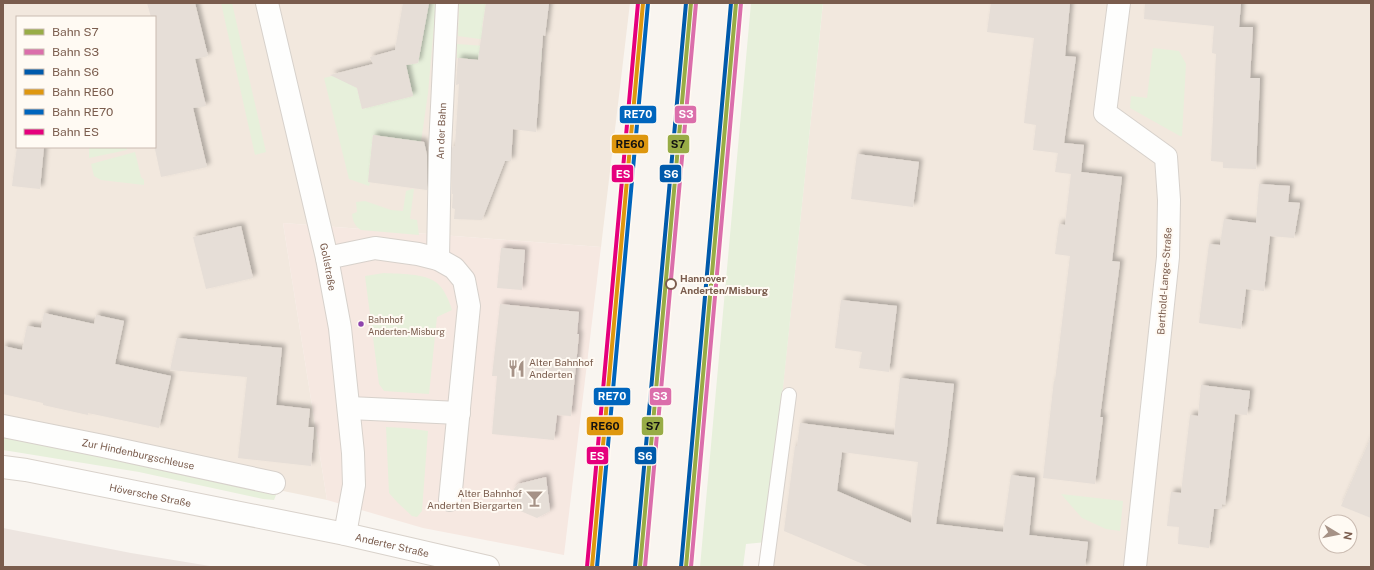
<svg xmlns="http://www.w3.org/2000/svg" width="1374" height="570" viewBox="0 0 1374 570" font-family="'Public Sans',sans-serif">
<defs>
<filter id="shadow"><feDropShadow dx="3.5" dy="-3.5" stdDeviation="2" flood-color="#0004"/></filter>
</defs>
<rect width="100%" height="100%" fill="#f9f5f0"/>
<path fill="#f2e8de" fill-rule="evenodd" d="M3,3h627l-29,244 -318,-24 44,277 -230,-47 -94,-17zM17,17h138v130h-138z
M823,3h548v564h-607zM1326,522h24v24h-24z"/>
<path fill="#f6e8e1" d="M283,223l318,24 -37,308 -141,-27 -96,-28z"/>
<path fill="#ede5e0" d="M3,528l128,25 85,14h-213z"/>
<path fill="#e7f0db" d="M221,3h11l34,149 -11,3z
M429,3h7l-8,90 -7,49 -48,-7 -5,47 2,1 -1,3 -20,-7 -25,-101 28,-7v14l5,3 5,21 51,-13 -7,-31 12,-2z
M459,3h27l-4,24 28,4 -2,12 -50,-7z
M751,3h72l-56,539 -21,2 -3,23h-43z
M457,44l85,6 -1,15 -84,-7z
M1153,48l26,3 7,13 -4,72h-2l-50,-28 1,-12 16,2z
M89,147h37l1,3 -38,8z
M135,152l6,25 3,3v5l-43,-5 -7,-4 -3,-12z
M412,189h2l-4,30 7,1 2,15 -58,-5c-7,-5 -8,-9 -9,-16l5,-2 -1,-10 9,-1 26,9 12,1 3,-20z
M384,273c15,1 41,0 53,10 7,6 12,17 15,27l-15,7 -8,77 -45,-3 -5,-7 -14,-108z
M386,427l20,1 22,3 -6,80 -5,6 -5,-1 -14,-13 -9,-10z
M3,437l64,12 207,44 2,2 -2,5 -11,-1 -124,-27 -136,-22z
M1061,494l62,7 -3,30 -14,-2 -24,-11z"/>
<path fill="#e6ded7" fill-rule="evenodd" filter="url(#shadow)" d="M147,3h48l13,53 -13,3 11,47 -13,2 14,59 -46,10 -6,-28v-132h-4z
M403,3h26l-11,60 -12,2 7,31 -51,13 -5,-21 -27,-13 43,-11 -3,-7 25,-7z
M486,3h63l-4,33 -2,-1 -7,97 -23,-3 -2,32h-6l-23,59 -28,-1 1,-10 -3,-1 1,-14h-1v-46l1,-2 2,1 4,-63 -3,1 2,-27 20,2z
M991,3h79l-5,53 11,1 -12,86 20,2 -3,27 41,5 -10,84 8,1 -20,155h3l-8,67 -52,-6 11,-98 1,1 15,-125 -15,-2 4,-30 6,1 6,-51 -16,-2 3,-19 -25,-3 3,-25 -12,-2 10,-85 -47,-6z
M1145,3h96l-2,24h14l-3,51h10l-4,91 -33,-1v-6l-12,-1 5,-107 -4,-1 2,-27 -70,-7z
M373,135l51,7 3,13v35l-59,-8z
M17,147h27l-4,42 -28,-3z
M857,154l62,8 -6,45 -62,-8z
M1259,184l31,2 -2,16 12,1 -6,35 -24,-2 -6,55 -18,-2 -5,40 -42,-6 10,-79 11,1 4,-26 32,4z
M241,226l12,52 -47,11 -13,-52z
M501,248l24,2 -3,40 -25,-2z
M841,300l56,6 -8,66 -30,-4 3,-16 -27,-4z
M500,304l79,8 -2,22h2l-8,82 -14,-1 -3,25 -62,-6 5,-58h-5z
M44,313l50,11 2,-9 28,6 -9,43 56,12 -12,52 -71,-15v2l-45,-10v-2l-40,-9v-48l19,4 5,-24 14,2z
M177,338l105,10 -6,57 34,4 -2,18h6l-3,39 -73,-8 9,-81 -77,-7z
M900,378l54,6 -7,63 -11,77 67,8 8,-57 24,3 -6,57 59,7 -3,25h-215l-86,-36 11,-85h2l3,-23 94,12zM842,452l76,10 -7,61 -74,-32z
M1201,385l49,6 -3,24 -12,-1 -10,91 -3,-1v5h-8l-5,39 -31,-4 1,-17 -12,-1 4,-34 10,1 9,-78 8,1z
M1371,437v81l-30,-12z
M546,477l4,34 -13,7 -26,-11 3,-18 4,-5z"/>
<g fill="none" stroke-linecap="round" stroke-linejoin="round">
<defs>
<path id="service" d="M766,567l23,-172"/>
<g id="minor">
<path id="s1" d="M267,3l60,255 13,70 13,125 1,32 -9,49"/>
<path d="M1119,3l-14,110 61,44 3,43 -1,57 -33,310"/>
<path d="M327,258l48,-10 43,6 20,5 16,9 10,12 5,26 -19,194"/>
<path id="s2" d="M438,259l2,-111 7,-145"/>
<path d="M349,408l110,5"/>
<path id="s3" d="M3,426l100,20 171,37"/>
</g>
<g id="secondary">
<path id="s4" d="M3,467l23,3 319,64 143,33"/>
</g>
</defs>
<use href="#service" stroke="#d7d1cb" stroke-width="16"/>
<use href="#minor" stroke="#d7d1cb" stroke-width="24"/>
<use href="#secondary" stroke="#d9d2cb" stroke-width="24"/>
<use href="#service" stroke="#fefefd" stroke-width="14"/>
<use href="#minor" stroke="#fefefd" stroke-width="22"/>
<use href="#secondary" stroke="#fefefd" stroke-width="22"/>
<defs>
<path id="rail-1" d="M640,567l51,-564
M686,567l50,-564"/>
<path id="rail-2" d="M645,567l51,-564
M691,567l50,-564"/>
<path id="rail-3" d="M635,567l51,-564
M681,567l50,-564"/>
<path id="rail-4" d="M592,567l51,-564"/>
<path id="rail-5" d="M597,567l51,-564"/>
<path id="rail-6" d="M587,567l51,-564"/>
</defs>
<use href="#rail-1" stroke="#fffaf3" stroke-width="7"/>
<use href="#rail-2" stroke="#fffaf3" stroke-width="7"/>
<use href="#rail-3" stroke="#fffaf3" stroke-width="7"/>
<use href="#rail-4" stroke="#fffaf3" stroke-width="7"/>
<use href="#rail-5" stroke="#fffaf3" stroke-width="7"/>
<use href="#rail-6" stroke="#fffaf3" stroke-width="7"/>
<use href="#rail-1" stroke="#98ac46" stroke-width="4"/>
<use href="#rail-2" stroke="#db6eab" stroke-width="4"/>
<use href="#rail-3" stroke="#005aab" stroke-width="4"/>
<use href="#rail-4" stroke="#de970f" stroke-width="4"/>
<use href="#rail-5" stroke="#0065bd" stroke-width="4"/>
<use href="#rail-6" stroke="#e5007d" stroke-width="4"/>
</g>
<defs>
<symbol id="restaurant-bare" viewBox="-9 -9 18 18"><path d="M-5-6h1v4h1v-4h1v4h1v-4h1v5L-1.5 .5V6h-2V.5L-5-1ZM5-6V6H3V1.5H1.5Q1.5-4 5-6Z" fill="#a69286" stroke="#fffaf3" stroke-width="2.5" paint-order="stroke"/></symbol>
<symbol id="bar-bare" viewBox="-9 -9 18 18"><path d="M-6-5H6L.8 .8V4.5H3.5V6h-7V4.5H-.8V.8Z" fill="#a69286" stroke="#fffaf3" stroke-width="2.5" paint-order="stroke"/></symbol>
</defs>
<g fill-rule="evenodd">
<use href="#restaurant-bare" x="504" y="356" width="25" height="25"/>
<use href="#bar-bare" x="522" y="486" width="25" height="25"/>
</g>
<circle fill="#fffaf3" stroke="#7a5c4d" stroke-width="2" cx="671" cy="284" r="5"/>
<circle fill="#8e44ad" stroke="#fffaf3" stroke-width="1.5" cx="361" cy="324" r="3.5"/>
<g text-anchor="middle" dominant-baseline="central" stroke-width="4" stroke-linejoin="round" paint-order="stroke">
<g font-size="9" fill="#7a5c4d" stroke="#fffaf3" text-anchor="start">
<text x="368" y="319">Bahnhof<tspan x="368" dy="12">Anderten-Misburg</tspan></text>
</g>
<g font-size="10" fill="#7a5c4d" stroke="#fffaf3">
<text stroke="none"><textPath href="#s2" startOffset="128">An der Bahn</textPath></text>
<text stroke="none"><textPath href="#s1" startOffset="271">Gollstraße</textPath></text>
<text transform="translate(1164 281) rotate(-86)">Berthold-Lange-Straße</text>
<text stroke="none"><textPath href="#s3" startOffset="138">Zur Hindenburgschleuse</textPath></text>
<text stroke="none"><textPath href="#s4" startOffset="150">Höversche Straße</textPath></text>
<text stroke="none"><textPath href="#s4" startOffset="397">Anderter Straße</textPath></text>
</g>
<g font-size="10" font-weight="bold" fill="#7a5c4d" stroke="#fffaf3" text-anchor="start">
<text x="680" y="278">Hannover<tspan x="680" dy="12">Anderten/Misburg</tspan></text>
</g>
<g font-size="10" fill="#7a5c4d" stroke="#fffaf3" text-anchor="start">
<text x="529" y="362">Alter Bahnhof<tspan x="529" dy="12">Anderten</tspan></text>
<text x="522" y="493" text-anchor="end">Alter Bahnhof<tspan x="522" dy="12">Anderten Biergarten</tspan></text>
</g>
</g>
<g stroke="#fffaf3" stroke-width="1.5">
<rect x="619" y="105" width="38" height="19" rx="4" fill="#0065bd"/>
<rect x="674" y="105" width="23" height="19" rx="4" fill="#db6eab"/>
<rect x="611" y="134" width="38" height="20" rx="4" fill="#de970f"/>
<rect x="667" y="134" width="23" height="20" rx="4" fill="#98ac46"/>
<rect x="611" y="164" width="23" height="19" rx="4" fill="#e5007d"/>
<rect x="659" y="164" width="23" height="19" rx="4" fill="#005aab"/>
<rect x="593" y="387" width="38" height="19" rx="4" fill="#0065bd"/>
<rect x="649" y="387" width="23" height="19" rx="4" fill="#db6eab"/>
<rect x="586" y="416" width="38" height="20" rx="4" fill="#de970f"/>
<rect x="641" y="416" width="23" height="20" rx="4" fill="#98ac46"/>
<rect x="586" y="446" width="23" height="19" rx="4" fill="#e5007d"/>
<rect x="634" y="446" width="23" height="19" rx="4" fill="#005aab"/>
</g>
<g font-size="11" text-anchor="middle" font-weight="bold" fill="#fff">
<text x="638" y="118">RE70</text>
<text x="686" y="118">S3</text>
<text x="623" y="178">ES</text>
<text x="671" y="178">S6</text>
<text x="612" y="400">RE70</text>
<text x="660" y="400">S3</text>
<text x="597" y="460">ES</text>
<text x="645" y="460">S6</text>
</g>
<g font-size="11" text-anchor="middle" font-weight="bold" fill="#111">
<text x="630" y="148">RE60</text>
<text x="678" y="148">S7</text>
<text x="605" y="430">RE60</text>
<text x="653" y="430">S7</text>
</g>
<rect width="1374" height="570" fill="none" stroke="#7a5c4d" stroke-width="8"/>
<rect x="16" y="16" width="140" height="132" fill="#fffaf3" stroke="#cabbb1"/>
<rect x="24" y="29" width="20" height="6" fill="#98ac46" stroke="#cabbb1"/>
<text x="52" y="36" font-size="12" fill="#7a5c4d">Bahn S7</text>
<rect x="24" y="49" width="20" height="6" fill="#db6eab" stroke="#cabbb1"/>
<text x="52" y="56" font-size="12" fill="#7a5c4d">Bahn S3</text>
<rect x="24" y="69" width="20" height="6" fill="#005aab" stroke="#cabbb1"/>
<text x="52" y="76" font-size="12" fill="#7a5c4d">Bahn S6</text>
<rect x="24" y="89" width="20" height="6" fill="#de970f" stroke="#cabbb1"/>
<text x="52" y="96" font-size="12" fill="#7a5c4d">Bahn RE60</text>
<rect x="24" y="109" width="20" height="6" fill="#0065bd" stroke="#cabbb1"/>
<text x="52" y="116" font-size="12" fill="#7a5c4d">Bahn RE70</text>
<rect x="24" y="129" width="20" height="6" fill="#e5007d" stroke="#cabbb1"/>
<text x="52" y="136" font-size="12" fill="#7a5c4d">Bahn ES</text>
<g transform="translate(1338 534) rotate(100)"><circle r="19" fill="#fffaf3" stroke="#cabbb1"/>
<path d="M0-3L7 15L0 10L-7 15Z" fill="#a69286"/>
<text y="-6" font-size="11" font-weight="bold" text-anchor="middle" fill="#7a5c4d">N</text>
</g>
</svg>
